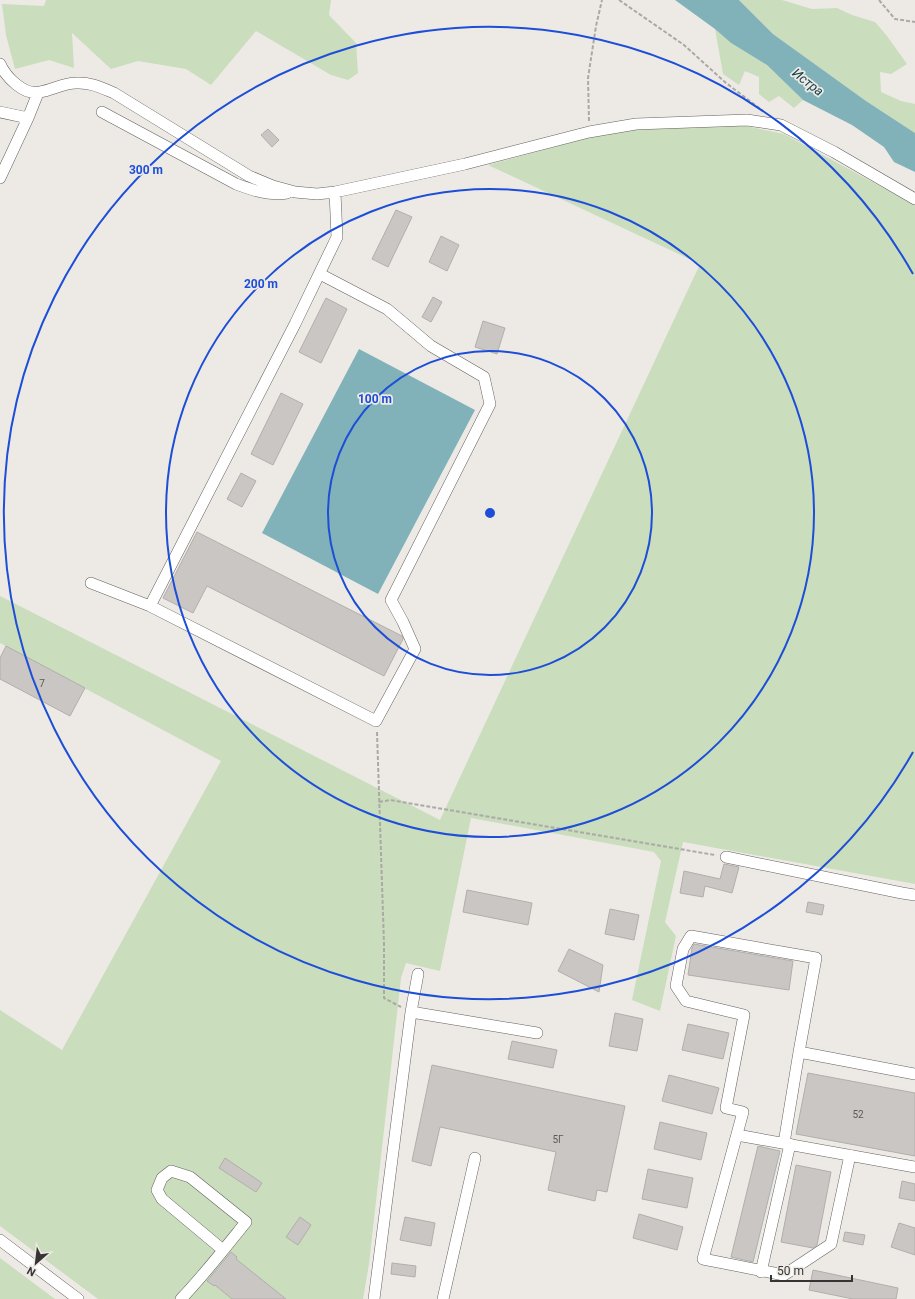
<svg xmlns="http://www.w3.org/2000/svg" width="915" height="1299" viewBox="0 0 915 1299" font-family="Roboto,sans-serif">
<rect width="100%" height="100%" fill="#edeae6"/>
<path fill="#caddbd" d="M46,0h285l-2,15 27,28 2,30 -10,7 -17,-5 -75,-44 -45,54 -25,-16 -48,-8 -27,8 -39,-36 2,35 -25,-8 -34,9 -9,-34 -4,-31 42,2z
M739,0h43l30,9 25,-1 15,7 23,7 12,14 20,28 -16,10 -11,-2 1,20 20,9 14,3v29l-49,-32 -93,-67z
M715,29l16,14 36,22 36,35 -9,8 -15,-12 -10,6 -10,-8v-17l-14,-6 -6,14 -16,-11z
M694,122h32l58,12 131,71v679l-232,-42 -18,80 11,14 -16,75 -28,-11 29,-139 -7,-9 -183,-34 -31,153 -34,-8 -5,15 -32,286 -6,35h-265l-98,-73v-216l62,40 159,-289 -221,-118v-47l440,224 260,-556 -212,-99 119,-32z
M0,1258l55,41h-55z"/>
<path fill="#81b2b9" d="M675,0h64l34,34 93,67 49,32v39l-21,-10 -10,-15 -32,-22 -49,-25 -36,-35 -36,-22 -16,-14z
M359,349l116,61 -97,184 -116,-61z"/>
<path fill="#c9c6c3" stroke="#b1aeab" d="M268,129l11,11 -7,7 -11,-12z
M396,210l16,7 -24,50 -16,-8z
M441,236l18,9 -12,26 -18,-9z
M433,297l9,5 -11,20 -9,-5z
M326,298l21,11 -26,54 -22,-11z
M483,321l22,7 -8,26 -22,-7z
M281,393l22,11 -30,61 -22,-11z
M241,473l15,8 -14,26 -15,-8z
M197,532l205,104 1,3 -19,37 -177,-90 -14,27 -30,-15z
M6,646l79,42 -15,28 -70,-37v-21z
M724,864l15,3 -7,26 -27,-7 -2,11 -23,-4 4,-22 36,8z
M467,890l65,13 -4,22 -65,-13z
M808,902l16,3 -2,10 -16,-3z
M610,909l29,6 -5,25 -29,-6z
M694,944l99,17 -4,29 -101,-15 4,-27z
M569,949l34,16 -4,27 -41,-21z
M615,1013l28,6 -6,32 -28,-5z
M688,1024l41,9 -6,26 -41,-9z
M512,1041l45,9 -4,18 -45,-9z
M432,1065l193,41 -18,86 -10,-2 -2,11 -47,-11 8,-38 -116,-25 -9,39 -19,-5z
M808,1073l107,20v63l-119,-22z
M669,1075l50,13 -7,26 -50,-13z
M660,1122l47,11 -6,27 -47,-11z
M758,1146l22,5 -27,111 -22,-5z
M225,1158l37,25 -6,9 -37,-24z
M796,1165l35,7 -14,73 -4,3 -32,-6z
M648,1169l45,9 -6,30 -45,-9z
M902,1181l13,3v17l-16,-3z
M639,1214l44,13 -6,23 -44,-12z
M300,1217l11,8 -13,20 -12,-8z
M405,1217l30,6 -4,23 -31,-6z
M899,1223l16,5v27l-24,-8z
M845,1232l20,3 -2,10 -20,-4z
M231,1252l6,5 -1,2 50,40h-54l-17,-14 -1,1 -7,-5z
M392,1263l24,3 -1,11 -24,-3z
M813,1270l85,18 -2,11h-43l-44,-9z"/>
<g fill="none" stroke-linecap="round" stroke-linejoin="round">
<defs>
<path id="minor" d="M0,64c6,13 24,32 40,28 12,-2 24,-9 36,-9 14,-1 26,5 38,10l135,83 24,10 22,6 22,2 18,-2 130,-28 124,-32 47,-8 111,-4 34,5 53,27 81,47
M0,112l28,6 10,-25
M102,112l134,72c16,6 33,12 51,9
M0,178l28,-60
M91,583l59,23 226,115 39,-72 -12,-27 -12,-22 99,-196 -6,-27 -53,-31 -44,-37 -67,-35
M150,606l145,-282 42,-87 -2,-45
M726,857l176,36 13,2
M411,1012l7,-38
M799,1052l116,22
M737,1135l178,32
M784,1143l15,-91 17,-94 -125,-22 -8,13 -7,37 10,15 58,14 -18,93 17,4 -40,147 81,16 47,-31 19,-89
M0,1240l78,59
M761,1272l29,-128
M181,1299c23,-24 44,-51 65,-77l-56,-45 -19,-6 -9,7 -5,12 5,9 61,51
M374,1299l37,-287 126,21
M443,1299l32,-141"/>
</defs>
<use href="#minor" stroke="#63615e" stroke-width="12"/>
<path stroke="#aba9a6" stroke-width="2" stroke-dasharray="4 2" stroke-linecap="butt" d="M619,0l65,45 42,38 37,28
M879,0l16,19 20,3
M589,121l-1,-43 8,-52 6,-26
M377,732l7,212v54l17,9
M379,802l11,-2 325,55"/>
<use href="#minor" stroke="#fff" stroke-width="11"/>
</g>
<g fill="none" stroke="#1d4ed8" stroke-width="2">
<circle cx="490" cy="513" r="162"/>
<circle cx="490" cy="513" r="324"/>
<path d="M913 752A486 486 0 1 1 913 274"/>
</g>
<g text-anchor="middle" dominant-baseline="central" stroke-width="3.5" stroke-linejoin="round" paint-order="stroke">
<g font-size="10" fill="#5c5958">
<text x="42" y="683">7</text>
<text x="858" y="1114">52</text>
<text x="558" y="1139">5Г</text>
</g>
<g font-size="13" font-style="italic" fill="#124046" stroke="#edeae6">
<text transform="translate(808 82) rotate(38)">Истра</text>
</g>
</g>
<circle cx="490" cy="513" r="6" fill="#1d4ed8" stroke="#edeae6" stroke-width="2"/>
<g font-size="12" text-anchor="middle" font-weight="bold" fill="#1d4ed8" stroke="#edeae6" stroke-width="3.5" stroke-linejoin="round" paint-order="stroke">
<text x="146" y="174">300 m</text>
<text x="261" y="288">200 m</text>
<text x="375" y="403">100 m</text>
</g>
<g transform="translate(36 1263) rotate(208)" stroke="#edeae6" stroke-width="3" paint-order="stroke">
<path d="M0-3L7 15L0 10L-7 15Z" fill="#373534"/>
<text y="-6" font-size="11" font-weight="bold" text-anchor="middle" fill="#373534">N</text>
</g>
<path d="M771 1275v6h81v-6" fill="none" stroke="#373534" stroke-width="2"/>
<text x="777" y="1275" font-size="12" fill="#373534" stroke="#edeae6" stroke-width="3" paint-order="stroke">50 m</text>
</svg>
